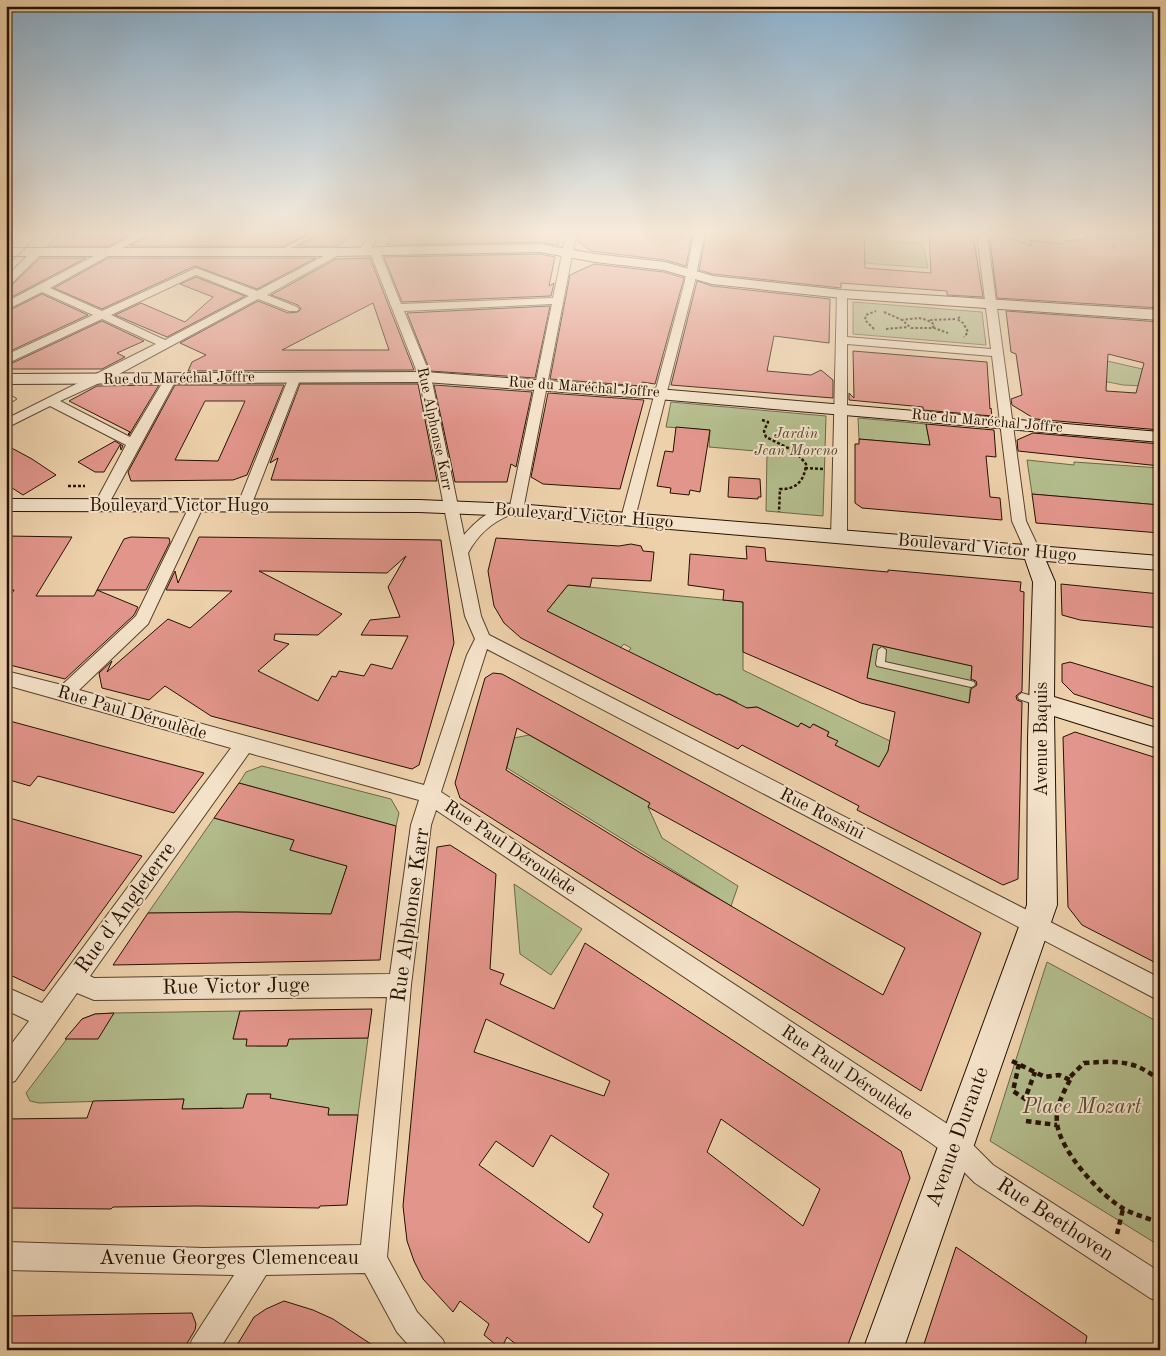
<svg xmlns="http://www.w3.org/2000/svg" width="1166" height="1356" viewBox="0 0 1166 1356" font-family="'Old Standard TT',serif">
<rect width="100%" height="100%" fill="#edd1ab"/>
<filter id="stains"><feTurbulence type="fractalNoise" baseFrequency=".004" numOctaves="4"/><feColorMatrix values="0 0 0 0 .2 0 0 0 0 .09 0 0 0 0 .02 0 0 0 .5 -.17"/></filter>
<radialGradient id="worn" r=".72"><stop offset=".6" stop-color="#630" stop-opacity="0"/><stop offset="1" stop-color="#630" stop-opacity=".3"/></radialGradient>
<path fill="#b3bd8d" stroke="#6c6747" d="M864,235h22l1,5 36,4 5,24 -63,-5z
M853,302l129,10 4,33 -133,-11z
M1107,361l53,12 -16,13 -21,-1 -20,-4z
M671,402l155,14 -3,100 -57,-5 1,-59 -58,-5 1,-17 -44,-3z
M858,418l68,6 4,21 -71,-6z
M1027,460l47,5v-3l86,6v37l-128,-11z
M568,585l175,17v68l147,71 -2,10 -9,16 -44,-22 2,-4 -10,-5 2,-4 -15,-8 -3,4 -10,-5 -3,4 -41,-20 -14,1 -7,-3 1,-3 -18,-8 -2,1 -89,-43 3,-4 -7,-4 -4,4 -73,-37z
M873,644l99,22 -3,37 -102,-25z
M529,735l121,68 -2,4 14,31 76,48 -7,20 -224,-138 7,-30z
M262,766l129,33 8,14 -3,13 -157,-43 7,-11z
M214,818l80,22 -4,10 57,16 -16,48 -94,-2 -89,1z
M514,884l68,45 -31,46 -31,-21z
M1047,962l113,61v223l-170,-105z
M240,1011l-7,28h14l10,7h30l2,-7 79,-1 -10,77h-30l1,-7 -59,-9v-5h-23l-6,22 -19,-8 -40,1 2,-10 -145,4 -9,-2 -4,-8 56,-74 13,-5 19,-1z"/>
<path fill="#e2958b" stroke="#261101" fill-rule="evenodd" d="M58,235h73l-22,11h-62z
M148,235h159l-23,11h-154z
M317,235h34l-11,11h-42z
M394,235h166l-2,10 -18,-3 -154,3z
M578,235h114l-6,31 -21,-6 -74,-9 -14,-10z
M706,235h158l1,33 66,5 -2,-38h44l10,62 -36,-2v-4l-106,-8v5l-128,-14 -14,-4z
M997,235h6l29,11 -2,-6 31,4 4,-3 20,-2 -1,-4h76v73l-163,-10 -7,-58z
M540,254l15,3 -6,29 5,-3 -3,13 -149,6 -18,-45z
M40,258h46l-80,42v-12l5,-2z
M108,258h208l-59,31 -62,-23 -93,43 -48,-21z
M370,258l44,112 -226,1 4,-9 14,-7 -26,-12 78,-42 30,12 10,-1 3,-3 -3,-4 -27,-10 65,-36zM373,303l16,47h-107z
M594,264l70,8 20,6 -29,106 -13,-2v4l-92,-7 20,-104z
M196,277l49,19 -78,41 -52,-22 26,-12 44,19 28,-25 -33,-13z
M697,281l15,5 118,13 -1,44 -55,-7 -7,35 44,4 10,-5 12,10v18l-162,-13z
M42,294l46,21 -82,38v-41z
M550,306l-15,72 -105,-7 -23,-58z
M1006,311l154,11v108l-125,-11 -23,-14 -1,-6 11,-4 -6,-41 -5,-2zM1108,354l36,9 -8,30 -30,-2z
M102,321l42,20 -27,12 8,4 -23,12h-96v-3z
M853,351l134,11 3,47 1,-1 1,8 -69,-6v-3l-74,-7v-7l5,5z
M300,384h118l19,97 -166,-1 7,-22 -8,5z
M159,385l-30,50 -1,-1 2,-2 -61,-31 28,-15z
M175,385h109l-37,90 -14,5 -102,1 -3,-9zM205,401h40l-27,60 -43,-1z
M434,385l98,7 -16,75 -5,-3 -4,18h-52z
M548,393l96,7 -24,89 -77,-5 -12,-7z
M926,424l68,6 2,27 -10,-1 4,41 10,1 2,22 -140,-12 -7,-5v-59h4v-5l71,6z
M676,427l34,3 -10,62 -10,-2 -1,5 -19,-2 1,-5 -14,-2 8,-35 8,1z
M1033,433l127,11v22l-142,-15 -1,-11z
M115,441l8,5 -2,4 -1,-5 -16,27h-9l-17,-10z
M6,445l26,14 24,16 -33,20 -17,-11z
M729,477l31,2 1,18h-3v2l-30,-2z
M1032,494l128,11v28l-124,-10z
M6,536l66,1 -36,59h58l3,-6 41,17 -4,8 -69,64 -59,-15v-62l8,-12h-8z
M131,537l38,1 1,4 -24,48h-49l27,-51z
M199,537l242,3 13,103 -35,122 -7,4 -201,-53 -46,-30 -16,14 -47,-12 -3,-15 13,-12 -5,11 61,-53 22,9 42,-37 -66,-1 9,-19 3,12zM406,556l-18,31 12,30 -30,3 -9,15 47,1 -16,33 -21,-5 -7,12 -25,-5 -3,6 -4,-1 -14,25 -60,-30 31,-27 -15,-4 1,-6 43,1 24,-21 -83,-43 128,2z
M496,538l123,8 12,-2 10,2 2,5 11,1 -3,29 -59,-3 -2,9 -22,-2 -21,26 170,84 2,-1 28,14 10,-1 41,20 3,-4 9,5 3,-4 16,8 -2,4 11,5 -3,4 44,22 9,-16 7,-39 -34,-9 -118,-51v-50l-20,-2 1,-10 -36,-5 2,-31 57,5 -1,-13 19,2 1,13 122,11v-2l133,12 -1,9 4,1 -2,99 -6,5 1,4 5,2 -4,177 -15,6 -146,-75 2,-4 -117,-61 -4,4 -217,-111 -17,-15 -10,-17 -6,-35zM873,644l99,22 -1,13 5,2 1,4 -6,4 -2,14 -102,-25z
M1061,584l99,10v34l-80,-8 -18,-5z
M1070,662l90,27v32l-86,-27 -12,-12v-18z
M493,673l9,1 479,259 -60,158 -461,-293 -5,-15 30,-105zM517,728l133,75 -2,4 257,141 -22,47 -244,-143 -133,-82z
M6,720l96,26 102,27 -30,40 -136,-37 -8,10 -24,-7z
M1075,732l85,27v206l-78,-40 -14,-18 -5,-170z
M239,783l157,43 -16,134 -267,5 35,-52 89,-1 94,2 16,-48 -57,-16 4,-10 -80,-22z
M6,817l136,39 -98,135 -38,-18z
M450,845l46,29 -6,95 14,5 -4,10 54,25 31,-66 316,208 9,27 -64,172h-323l-16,-13 -6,12 -17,-14 5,-11 -29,-23 -7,11 -30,-33 -9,-18 -7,-20 -4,-35 34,-359zM486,1019l124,62 -6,15 -130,-44zM721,1119l99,70 -17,37 -96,-74zM551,1135l58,39 -16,33 10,7 -14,29 -110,-78 17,-24 37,26z
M372,1009l-4,29 -79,1 -2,7h-41l1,-7h-14l7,-28z
M114,1013l-16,26h-33l17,-20 13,-5z
M247,1094h24l-1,4 59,10 -1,7h30l-11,90 -27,1 -1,2 -122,-2 -84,1 -2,2 -105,-1v-89l81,-1 6,-17 91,-2 -2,10 61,-1z
M956,1247l131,89 -3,14h-162z
M284,1301l29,9 20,9 47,31h-146l20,-33 12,-8z
M192,1313l4,11 -1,6 -12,20h-177v-34z"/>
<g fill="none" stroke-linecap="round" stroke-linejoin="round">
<defs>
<path id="lane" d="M310,235h5l-36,19 -5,-1z
M6,393l9,5 1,1 -3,2 -7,-3z
M882,647l4,3 -1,12 86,19 3,1 1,2 -1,2 -3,1 -94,-21 -1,-2 2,-14z
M1022,693l20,6 1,3 -1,3 -3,1 -20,-7 -1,-2 1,-2z"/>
<path id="street" d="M134,235h12l-96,53 52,23 94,-43 61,23 78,-41h8l1,2 -77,43 30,12 2,2 -2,2h-8l-31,-12 -139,75 -59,27 70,36 37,-62 4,-1 6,4 -70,129 -2,3h-10l-2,-3 33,-62 -76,-39 -44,22v-9l150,-75 -54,-25 -96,45v-9l87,-40 -51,-23 -36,18v-8zM196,275l53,21 -84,44 -54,-25z
M368,235h10l-8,16 -4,1 -5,-3z
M566,235h10l-53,275 -2,3c-4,1 -8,1 -11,2 -18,7 -33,21 -42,38l13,63 8,19 671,343v23l-673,-352 -46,143 508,333 15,11 29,29 167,107v30l-10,-4 -175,-115 -29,-29 -15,-11 -495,-333 -5,15 -20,160 -24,272 30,55 26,28 4,10h-34l-16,-18 -32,-59 -99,2 -47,75h-31l4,-10 42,-65 -228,-5v-28l198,6 157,-3 26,-248 -293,3 -17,-7 -62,88 -9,3v-33l23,-30 -23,-11v-23l36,16 189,-255 -225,-63v-14l56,14 74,-69 53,-109 2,-3h10l2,3 -55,117 -69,66 345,95 43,-130 8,-16 -10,-23 -46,-239 -49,-125 5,-3 5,3 21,52 152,-6zM552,304l-42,202c-18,1 -35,16 -46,29l-33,-158 -27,-66zM249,753l170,47 -8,25 -21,149 -296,4 -4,-2z
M694,235h10l-10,50 -59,233 -2,3h-10l-2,-3 63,-233z
M977,235h10l39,286 15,32 -3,4 -5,1 -5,-1 -16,-36 -20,-165 -145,-12v191l-3,4h-10l-3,-4 1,-30 5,-211 5,-3 5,3v43l144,12z
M35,251l4,1v4l-29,29 -4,1v-9l25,-25z
M295,373l6,4 -50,129 -2,3h-10l-2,-3 52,-129z"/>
<path id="secondary" d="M540,244l55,10 70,8 48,14 129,14 318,20v10l-318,-22 -130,-14 -48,-14 -69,-8 -55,-10 -201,4h-333v-8h333z
M425,372l221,16 514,44v10l-514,-44 -221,-16 -419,2v-10z
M6,499l413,1 97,4 644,52v14l-114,-9 9,21 -1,115 106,32v20l-106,-33 3,189 -154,445h-40l164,-445 1,-168 5,-155 -8,-23 -509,-43 -97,-4 -413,-1z"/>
</defs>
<use href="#lane" stroke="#58412c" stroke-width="2"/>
<use href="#street" stroke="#58412c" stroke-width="2"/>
<use href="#secondary" stroke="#261101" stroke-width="2"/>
<path stroke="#261101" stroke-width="2" stroke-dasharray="2.5 2" stroke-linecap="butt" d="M1113,245l2,5
M884,312l18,8
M960,317l-3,2 6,4 5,9 -4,5
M930,320l27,-1
M933,328l1,-4 -7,-4 -8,-2 -17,2 9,8h23l14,5
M874,329l-9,-9 1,-5 10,-4
M886,329l22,-2"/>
<path stroke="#261101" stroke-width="2.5" stroke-dasharray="3 2" stroke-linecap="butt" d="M762,420l6,2 -4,9 2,6 30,15 10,12c-1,16 -10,26 -26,25l-1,23
M805,468l19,1
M68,486h17"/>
<path stroke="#261101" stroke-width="4.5" stroke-dasharray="5.5 4" stroke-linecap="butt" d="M1012,1061l33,16 14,-2 11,5v-3l14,-14c31,-2 51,-4 76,18
M1019,1064l-6,27 12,8 10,-27
M1070,1080c-7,13 -15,28 -13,43 3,28 44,73 67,86 11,6 24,9 36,14
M1026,1121l31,4
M1117,1234l6,-25"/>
<use href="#lane" fill="#f3e1c8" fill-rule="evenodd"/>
<use href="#street" fill="#f3e1c8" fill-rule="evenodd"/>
<use href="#secondary" fill="#f3e1c8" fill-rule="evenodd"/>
<path stroke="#261101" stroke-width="1" d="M6,267l32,-32"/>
</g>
<linearGradient id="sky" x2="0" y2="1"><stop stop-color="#8bb4d4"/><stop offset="0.55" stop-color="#f7ead9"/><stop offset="1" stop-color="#f7ead9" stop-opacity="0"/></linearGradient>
<rect width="1166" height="424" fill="url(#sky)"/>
<g text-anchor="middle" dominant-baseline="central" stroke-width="4" stroke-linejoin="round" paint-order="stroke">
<g font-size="15" fill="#261101" stroke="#f3e1c8">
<text transform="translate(179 379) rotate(-1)">Rue du Maréchal Joffre</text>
<text transform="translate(584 388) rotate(4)">Rue du Maréchal Joffre</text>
<text transform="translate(987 422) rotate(5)">Rue du Maréchal Joffre</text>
<text transform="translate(434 429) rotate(78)">Rue Alphonse Karr</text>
</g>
<g font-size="15" font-style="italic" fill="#574d32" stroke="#f3e1c8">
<text x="796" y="434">Jardin<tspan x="796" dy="17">Jean Moreno</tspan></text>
</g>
<g font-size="18" fill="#261101" stroke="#f3e1c8">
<text x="179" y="506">Boulevard Victor Hugo</text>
<text transform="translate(584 516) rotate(4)">Boulevard Victor Hugo</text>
<text transform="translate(987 548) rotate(5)">Boulevard Victor Hugo</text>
<text transform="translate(132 713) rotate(16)">Rue Paul Déroulède</text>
<text transform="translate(1042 739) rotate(-90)">Avenue Baquis</text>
<text transform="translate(822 814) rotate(27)">Rue Rossini</text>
<text transform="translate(510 848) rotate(34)">Rue Paul Déroulède</text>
<text transform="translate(847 1073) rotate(34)">Rue Paul Déroulède</text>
</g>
<g font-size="21" fill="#261101" stroke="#f3e1c8">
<text transform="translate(126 908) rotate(-54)">Rue d'Angleterre</text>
<text transform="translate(411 915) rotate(-82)">Rue Alphonse Karr</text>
<text transform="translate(236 987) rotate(-1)">Rue Victor Juge</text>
<text transform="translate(958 1137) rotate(-70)">Avenue Durante</text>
<text transform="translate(1055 1220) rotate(33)">Rue Beethoven</text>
<text x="229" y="1258">Avenue Georges Clemenceau</text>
</g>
<g font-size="21" font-style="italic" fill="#574d32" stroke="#f3e1c8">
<text x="1082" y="1107">Place Mozart</text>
</g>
</g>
<rect width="1166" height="1356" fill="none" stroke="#edd1ab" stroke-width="25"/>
<rect x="8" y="8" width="1151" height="1341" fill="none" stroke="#261101" stroke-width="2.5"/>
<rect x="12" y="12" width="1141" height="1331" fill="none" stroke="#261101"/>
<rect width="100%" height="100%" filter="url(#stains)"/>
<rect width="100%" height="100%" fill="url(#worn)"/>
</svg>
